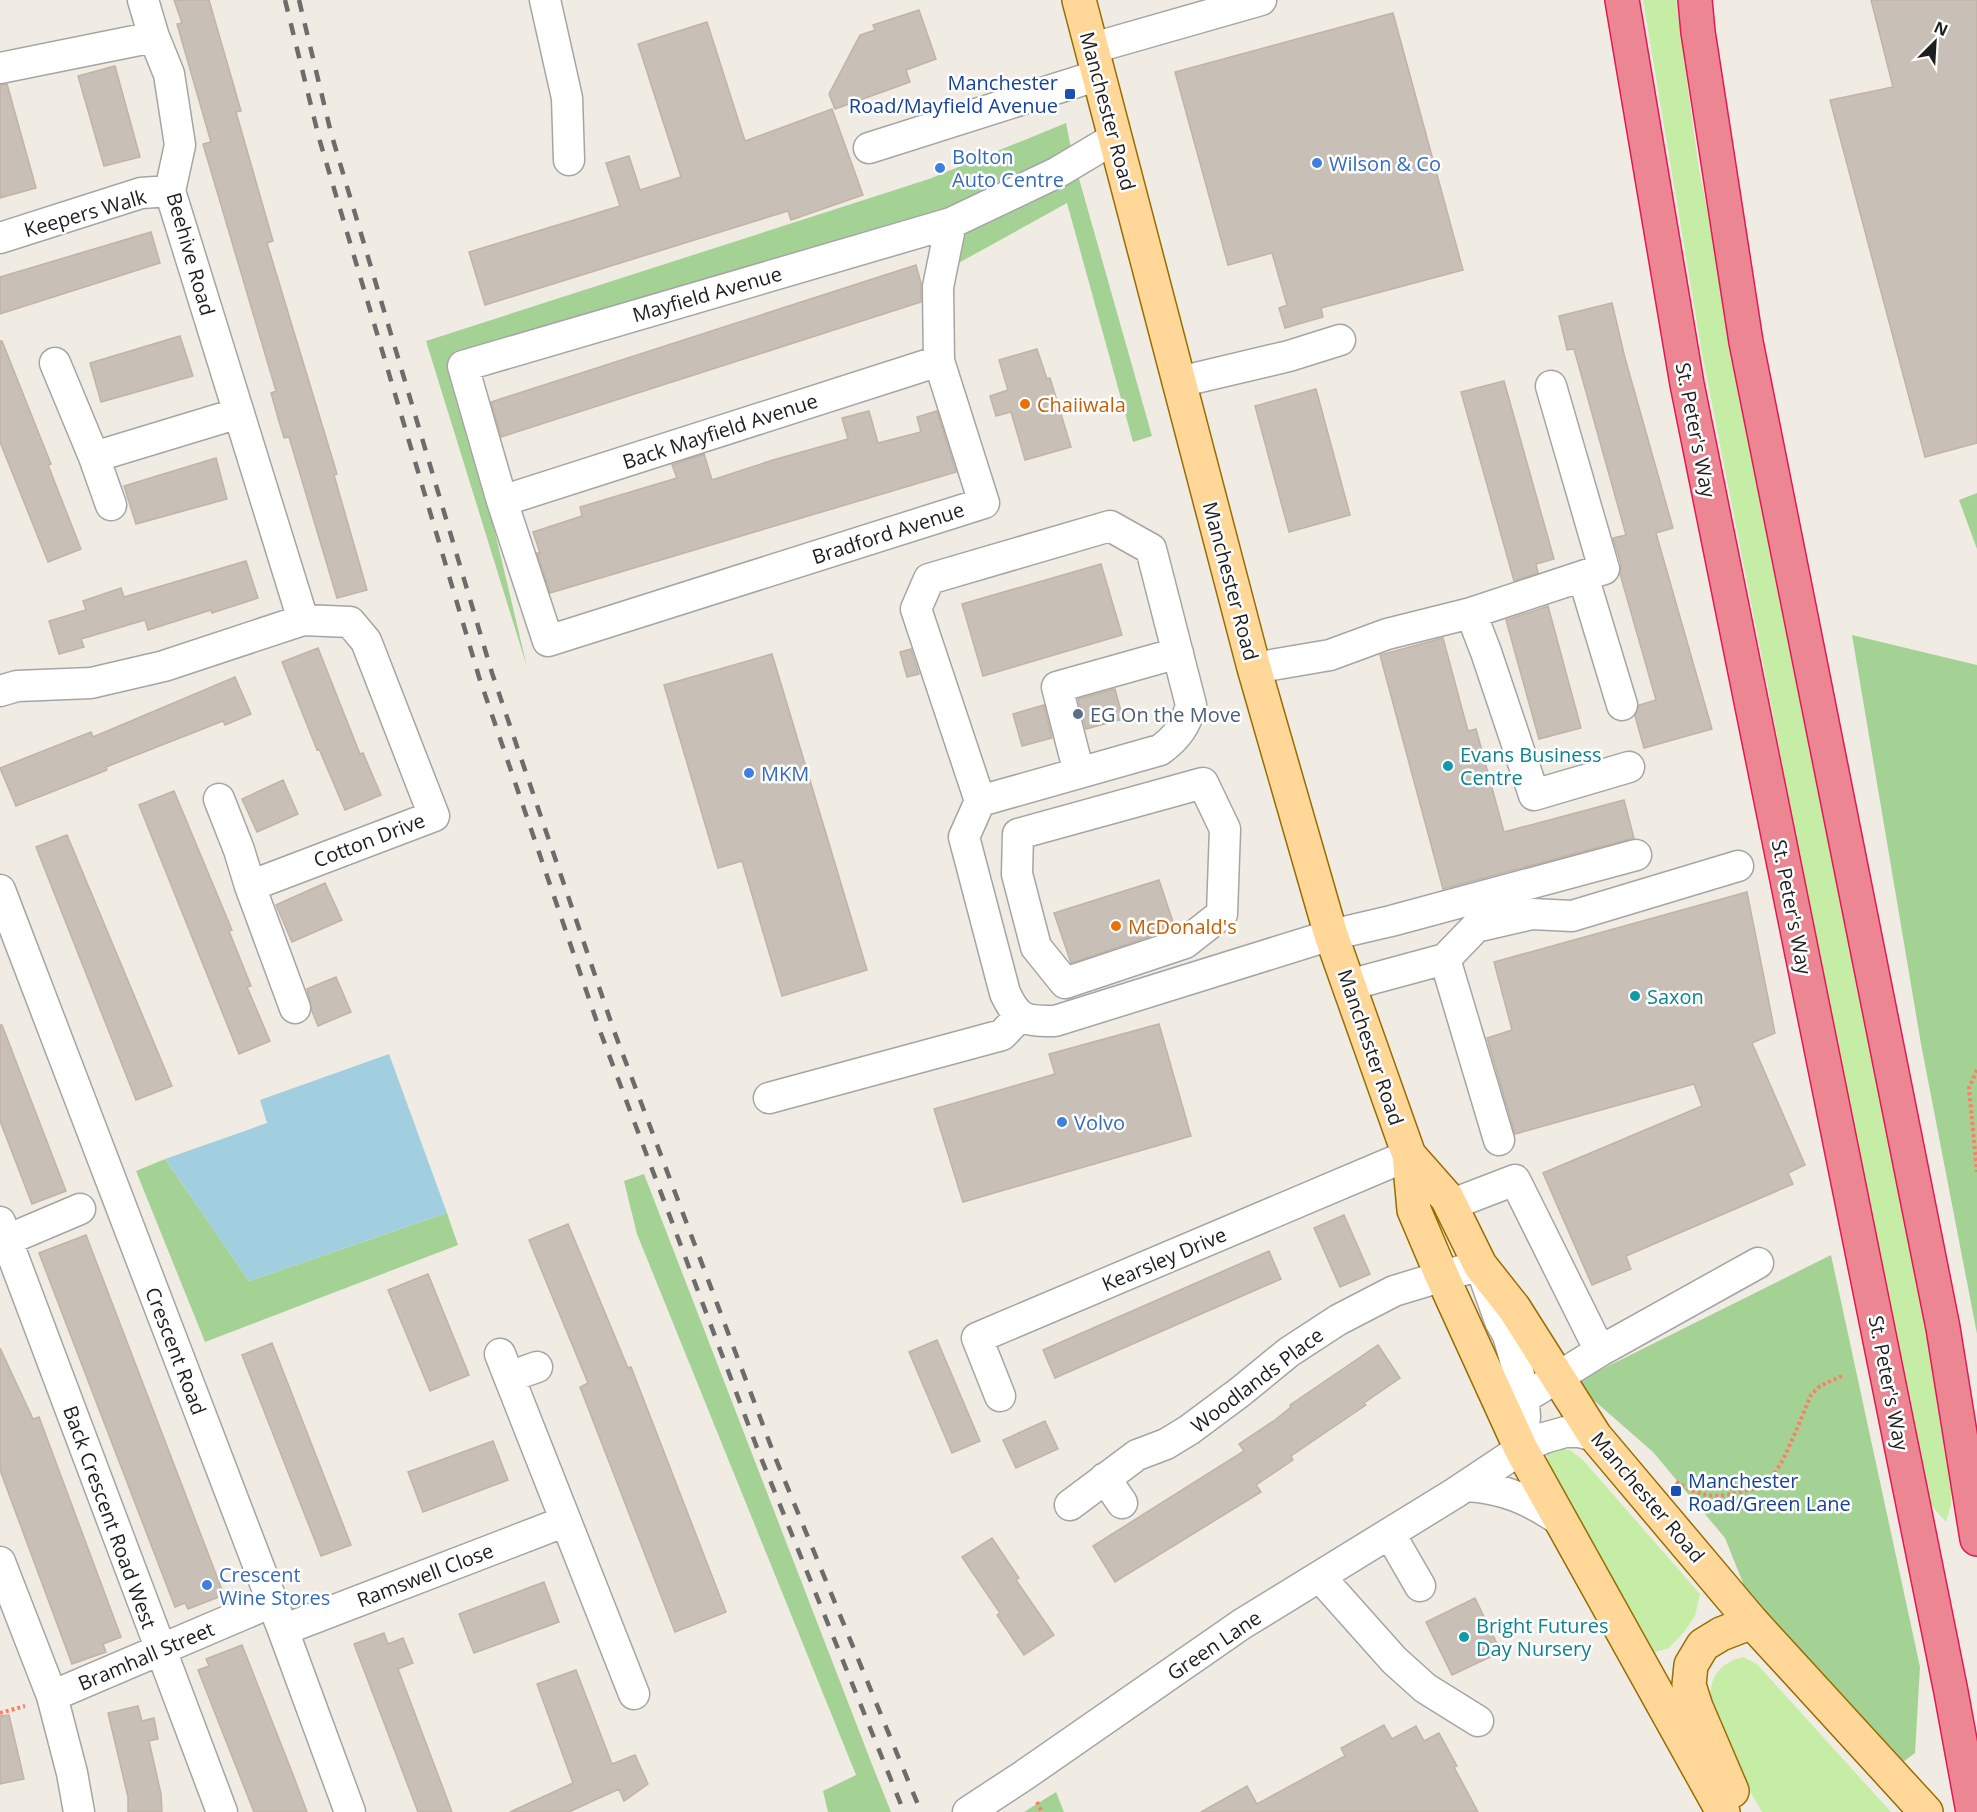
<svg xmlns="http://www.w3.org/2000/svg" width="1977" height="1812" viewBox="0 0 1977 1812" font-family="'Open Sans',sans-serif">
<rect width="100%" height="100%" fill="#f0ece3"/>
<path fill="#c5eda6" d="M1643,0h33l22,163 138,702 22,125 41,195 31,166 21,128v26l-5,17 -17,-19 -105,-513 -52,-281 -70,-356z
M1553,1447l17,3 13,10 117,134 -5,22 -11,16 -15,16 -21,6 -100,-187 -1,-14z
M1743,1657l14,7 134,148h-129c-20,-37 -93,-136 -19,-155z"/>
<path fill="#a4d295" d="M1066,123l6,30 -123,58 -495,148 73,308 -101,-326 503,-162z
M1078,175l74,261 -19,6 -66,-239 -112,62 6,-35z
M1977,493v56l-18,-49z
M1852,635l125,30v669l-56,-290z
M165,1159l84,122 198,-68 11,32 -253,97 -69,-171z
M644,1174l229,593 18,45h-63l-5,-21 33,-16 -219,-541 -13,-53z
M1831,1255l89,412 -5,86 -16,12 -154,-177 -20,-50 -72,-86 -79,-69z
M1056,1792l8,20h-40z"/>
<path fill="#a1cfe0" d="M389,1054l58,159 -198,68 -84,-122 102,-36 -7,-23z"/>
<path fill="#c8bfb6" stroke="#c2b3a5" stroke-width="1.5" d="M174,0h35l32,111 -5,1 37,129 -6,2 70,231 -3,1 33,115 -30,8 -48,-161 -5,1 -6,-20 -7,-25 5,-2 -73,-247 8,-2 -34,-118 5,-1z
M1871,0h106v443l-52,14 -95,-357 63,-13z
M919,10l17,49 -30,11 4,12 -75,27 -6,-15 31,-59 15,-5 -2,-5z
M1393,13l70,257 -142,38 2,9 -38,11 -6,-20 8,-3 -15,-52 -44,12 -53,-193z
M707,22l38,119 87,-32 31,86 -72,25 -3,-9 -303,94 -16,-53 151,-46 -14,-43 23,-7 11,34 41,-13 -43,-133z
M115,66l25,91 -36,9 -26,-90z
M7,84l29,104 -36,10v-113z
M151,232l9,31 -160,51v-37z
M916,265l5,18v19l-420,135 -10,-35z
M1612,303l13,55 48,170 -17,5 56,196 -68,19 -9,-32 4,-11 17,-5 -36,-126 1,-10 -8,-26 13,-3 -52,-186 -7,1 -8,-34z
M180,336l13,40 -92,26 -11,-39z
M0,341h2l49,123 -3,1 33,84 -33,13 -48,-120z
M1037,349l10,30 3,-1 21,69 -46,13 -14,-48 -15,4 -6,-20 18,-6 -9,-30z
M1504,381l50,178 -18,5 2,9 -24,8 -53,-189z
M1316,389l34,126 -61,17 -34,-126z
M869,411l9,32 43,-11 -4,-15 20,-6 19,61 -406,121 -13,-40h3l-7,-21 49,-16 -2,-9 97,-29 -5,-13 32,-11 8,26 61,-20 75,-21 -6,-21z
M216,458l11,41 -91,25 -12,-38z
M246,561l12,37 -46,15 -1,-3 -63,20 -3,-10 -64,19 3,8 -25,7 -10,-33 37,-11 -3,-9 38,-13 3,9z
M1101,564l21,71 -139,41 -21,-72z
M1548,606l33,122 -42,11 -33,-119z
M1443,638l25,93 8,-2 28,103 120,-32 10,38 -191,51 -63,-234z
M318,648l42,106 3,-1 18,42 -36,15 -26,-61 -2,1 -35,-88z
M911,649l8,25 -12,3 -7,-25z
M772,654l95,316 -85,26 -40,-135 -24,7 -54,-183z
M235,677l16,37 -26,11 -2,-4 -117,46 1,3 -91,36 -16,-38 91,-36 2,5z
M1115,689l8,30 -37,10 -8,-30z
M1044,705l8,33 -30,8 -9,-32z
M283,780l15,34 -41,18 -15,-33z
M174,791l58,139 -3,1 22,55 -4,1 23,54 -31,13 -100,-249z
M67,835l105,251 -36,14 -100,-253z
M1159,880l16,48 -104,35 -17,-50z
M325,883l17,37 -50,22 -16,-37z
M1747,892l28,141 -23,10 53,122 -17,8 5,11 -167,72 5,13 -39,16 -49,-112 159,-67 -8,-22 -179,50 -28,-96 25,-8 -18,-68z
M336,977l15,35 -33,14 -6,-15 -5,-22z
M1159,1024l32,112 -228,66 -29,-93 121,-35 -6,-20z
M0,1025h2l64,166 -34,13 -32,-83z
M1344,1215l26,59 -30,13 -26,-59z
M568,1224l60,144 3,-1 95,245 -51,20 -95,-245 8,-4 -59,-143z
M86,1235l138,360 -36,14 -3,-6 -10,4 -136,-354z
M1269,1251l12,28 -226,99 -12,-28z
M428,1274l41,101 -39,16 -42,-101z
M937,1340l43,101 -28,12 -43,-101z
M272,1343l79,202 -30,11 -79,-201z
M1378,1345l22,33 -36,25 2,2 -75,51 2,4 -37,25 5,7 -146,90 -22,-36 151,-95 -5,-7 36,-24 16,-13 -1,-2z
M0,1348l33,71 6,-2 82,220 -18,7 3,8 -34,12 -72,-194z
M1045,1421l13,28 -42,19 -13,-28z
M493,1441l15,39 -85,32 -15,-40z
M992,1538l27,40 -3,2 38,55 -30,20 -27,-40 3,-2 -38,-56z
M544,1582l15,40 -85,31 -15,-39z
M1475,1598l26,54 -49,23 -26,-53z
M384,1633l4,11 15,-6 10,25 -15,6 54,143h-34l-64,-168z
M242,1645l50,127 15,40h-53l-56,-142 11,-4 -3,-7z
M576,1670l36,94 23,-9 13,29 -24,17 -5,-12 -50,23h-59l63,-29 -36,-99z
M138,1706l4,15 12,-3 4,21 -9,2 12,53 1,18h-34v-15l-20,-84z
M9,1715l15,64 -24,5v-68z
M1384,1725l8,14 24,-13 8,15 15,-8 18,33 -3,1 24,45h-277l46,-26 10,18 88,-48 -4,-8z"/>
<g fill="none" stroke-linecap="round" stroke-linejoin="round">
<defs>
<path id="minor" d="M143,0l11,37
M545,0l22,98 2,62
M1093,48l168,-48
M0,68l154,-31 15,37 11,71 -10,46 133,429
M869,148l230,-73
M951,223l-13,64 1,74 45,142 -436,138 -46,-140 -39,-135 488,-143 107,-51 57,-34
M0,238l141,-45 29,-2
M55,363l39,94 145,-44
M1179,382l110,-26 51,-16
M94,457l17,48
M502,501l437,-140
M1583,576l39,129
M1471,613l133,-44 -53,-183
M1254,668l76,-13 57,-21 84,-21 15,39 48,143 95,-28
M0,691l17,-5 74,-3 73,-17 139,-46 47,2 16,19 68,175 -184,70 -11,-36 -20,-51
M1079,773l-22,-86 121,-34
M1203,783l22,46 -3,85 -37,29 -120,40 -29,-36 -19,-73 1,-40z
M980,801l-64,-192 13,-30 181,-53 41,23 40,156c-5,20 -14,33 -31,45l-180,51 -16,36 41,156c13,28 21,28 50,28l276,-86 60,-14 245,-66
M250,886l45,122
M0,890l283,740 67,182
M1445,959l31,-32 56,-13 40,2 166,-50
M1349,985l96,-26 54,181
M769,1098l233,-63 18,-19
M1450,1205l65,-25 85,171 -92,57
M0,1222l222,590
M7,1240l73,-31
M1600,1351l158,-88
M500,1354l134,340
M509,1377l28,-10
M1000,1396l-23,-58 432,-183
M1105,1478l17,25
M1466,1486c38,2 64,14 95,35
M1070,1505l67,-50 29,-11 23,-14 51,-38 49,-40 49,-32 56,-29 86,-26 20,56 8,14 15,54 2,28 -4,32
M1390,1534l30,52
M0,1562l52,134 20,77 7,39
M1320,1577l74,83 31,28 53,33
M283,1630l283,-109
M52,1696l220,-94
M968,1812l55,-36 219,-152 213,-131 66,-44 23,-11 21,-6h14l16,4"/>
<path id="major" d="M1079,0l175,668 77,267 78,220 5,55 28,66 79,173 202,363
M1409,1155l38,43 33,67 34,43 81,128 157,186 174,190
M1732,1791l-36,-84 -7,-22 2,-20 12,-20 18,-11 31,-12"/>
<path id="highway" d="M1622,0l65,384 264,1308 22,120
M1695,0l3,32 48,310 197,986 34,211"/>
</defs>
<use href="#minor" stroke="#a5a5a5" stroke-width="33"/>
<use href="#major" stroke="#986d00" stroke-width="36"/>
<use href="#highway" stroke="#e61854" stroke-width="36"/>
<path stroke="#ff7d65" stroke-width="4" stroke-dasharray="3 3" stroke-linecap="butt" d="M1977,1070l-8,18 8,84
M1676,1482c25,13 32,17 61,11 11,-3 21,-4 30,-11 15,-11 35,-67 44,-87l9,-9 24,-11
M0,1713l25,-7
M1037,1802l5,10"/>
<use href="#minor" stroke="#fff" stroke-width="30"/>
<use href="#major" stroke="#ffd899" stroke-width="33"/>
<use href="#highway" stroke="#ec8693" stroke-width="33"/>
<path stroke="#6c6c6c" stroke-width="4.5" stroke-dasharray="12 12" stroke-linecap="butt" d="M285,0l34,138 160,539 121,354 159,422 145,359
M299,0l32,133 161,540 122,358 161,426 146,355"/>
</g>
<g fill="#1a4fb4" stroke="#fff" stroke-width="2">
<rect x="1064" y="88" width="12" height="12" rx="3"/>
<rect x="1670" y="1485" width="12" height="12" rx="3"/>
</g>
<g fill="#3f7fe0" stroke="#fff" stroke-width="2">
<circle cx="1317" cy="163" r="6"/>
<circle cx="940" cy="168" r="6"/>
<circle cx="749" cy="773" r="6"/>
<circle cx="1062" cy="1122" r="6"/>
<circle cx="207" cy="1585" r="6"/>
</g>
<g fill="#e8710a" stroke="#fff" stroke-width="2">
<circle cx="1025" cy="404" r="6"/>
<circle cx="1116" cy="926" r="6"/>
</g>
<circle fill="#5c6f8a" stroke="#fff" stroke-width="2" cx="1078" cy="714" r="6"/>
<g fill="#0f9aa8" stroke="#fff" stroke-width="2">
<circle cx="1448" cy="766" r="6"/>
<circle cx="1635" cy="996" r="6"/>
<circle cx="1464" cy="1637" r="6"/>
</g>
<g text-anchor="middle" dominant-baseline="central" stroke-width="5" stroke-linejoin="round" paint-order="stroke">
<g font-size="20" fill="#164399" stroke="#fff" text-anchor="end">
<text x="1058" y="82">Manchester<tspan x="1058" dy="23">Road/Mayfield Avenue</tspan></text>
<text x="1688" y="1480" text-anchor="start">Manchester<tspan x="1688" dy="23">Road/Green Lane</tspan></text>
</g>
<g font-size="20" fill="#1e1e1e" stroke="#fff">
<text transform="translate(1108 111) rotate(75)">Manchester Road</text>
<text transform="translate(85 213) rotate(-16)">Keepers Walk</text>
<text transform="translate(191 254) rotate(74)">Beehive Road</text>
<text transform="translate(707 294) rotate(-16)">Mayfield Avenue</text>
<text transform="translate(1696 430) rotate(79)">St. Peter's Way</text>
<text transform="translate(720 431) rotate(-18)">Back Mayfield Avenue</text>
<text transform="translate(888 533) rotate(-18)">Bradford Avenue</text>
<text transform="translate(1231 581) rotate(75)">Manchester Road</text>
<text transform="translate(369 840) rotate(-21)">Cotton Drive</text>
<text transform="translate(1792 907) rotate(79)">St. Peter's Way</text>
<text transform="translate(1371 1047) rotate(71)">Manchester Road</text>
<text transform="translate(1164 1259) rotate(-23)">Kearsley Drive</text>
<text transform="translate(176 1351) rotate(69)">Crescent Road</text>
<text transform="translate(1257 1380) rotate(-37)">Woodlands Place</text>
<text transform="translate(1889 1383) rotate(79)">St. Peter's Way</text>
<text transform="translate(1648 1497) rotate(50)">Manchester Road</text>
<text transform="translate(110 1517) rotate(70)">Back Crescent Road West</text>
<text transform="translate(425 1575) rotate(-21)">Ramswell Close</text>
<text transform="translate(1214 1645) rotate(-34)">Green Lane</text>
<text transform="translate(146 1656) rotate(-23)">Bramhall Street</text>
</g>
<g font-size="20" fill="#366cbe" stroke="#fff" text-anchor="start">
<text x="952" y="156">Bolton<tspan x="952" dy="23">Auto Centre</tspan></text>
<text x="1329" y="163">Wilson &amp; Co</text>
<text x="761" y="773">MKM</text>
<text x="1074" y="1122">Volvo</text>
<text x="219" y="1574">Crescent<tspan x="219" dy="23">Wine Stores</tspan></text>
</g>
<g font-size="20" fill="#c56008" stroke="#fff" text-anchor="start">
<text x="1037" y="404">Chaiiwala</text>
<text x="1128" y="926">McDonald's</text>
</g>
<g font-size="20" fill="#4e5e75" stroke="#fff" text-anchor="start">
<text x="1090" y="714">EG On the Move</text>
</g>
<g font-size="20" fill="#0d838f" stroke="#fff" text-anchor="start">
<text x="1460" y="754">Evans Business<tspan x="1460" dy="23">Centre</tspan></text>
<text x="1647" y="996">Saxon</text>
<text x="1476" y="1625">Bright Futures<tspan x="1476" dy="23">Day Nursery</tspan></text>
</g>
</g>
<g transform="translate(1935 42) rotate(24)" stroke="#ffffff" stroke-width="4.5" paint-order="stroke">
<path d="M0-4.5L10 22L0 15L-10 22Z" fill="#1e1e1e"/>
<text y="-9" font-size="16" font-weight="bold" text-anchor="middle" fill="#1e1e1e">N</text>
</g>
</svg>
